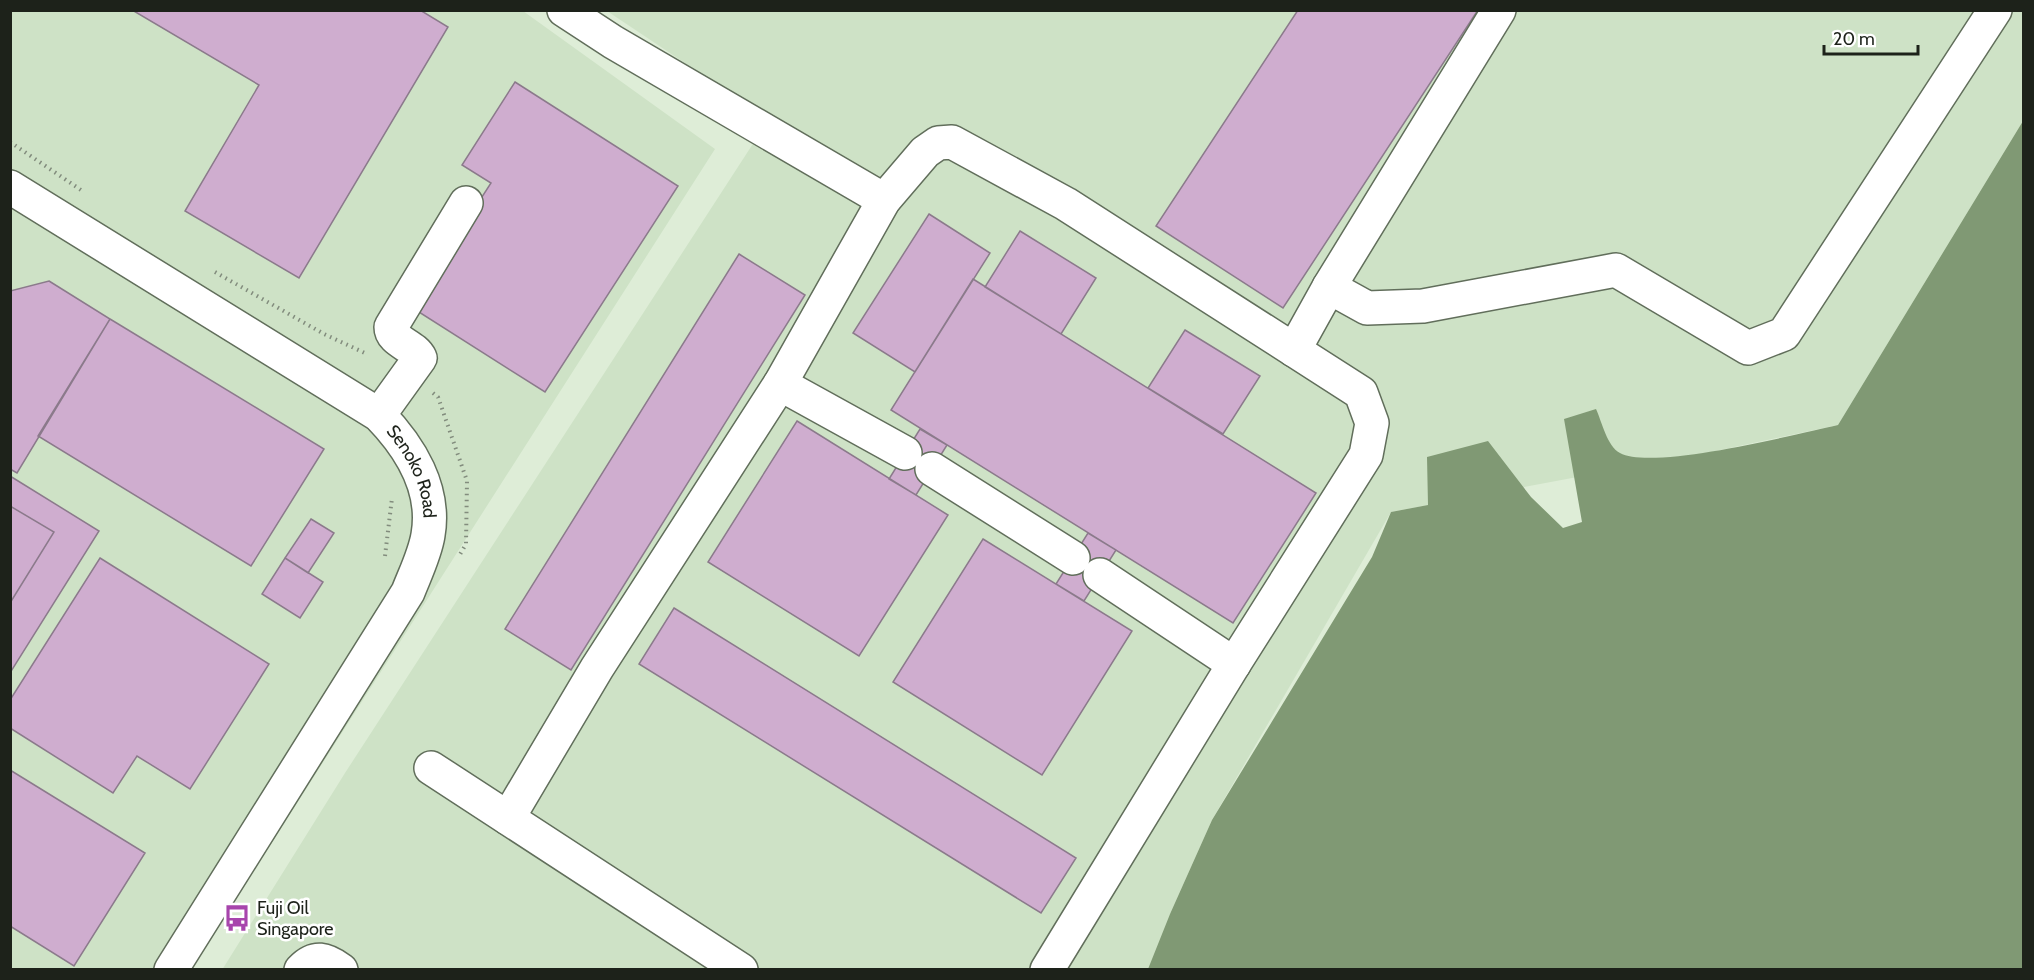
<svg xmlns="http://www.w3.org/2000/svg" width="2034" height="980" viewBox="0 0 2034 980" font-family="Cabin,sans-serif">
<rect width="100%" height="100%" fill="#deedd7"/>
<path fill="#cee2c6" d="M10,11h513l192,138 -524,820h-180z
M607,11h1416v110l-185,304 -127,27 -320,60 -179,308 -42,94 -22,55 -926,1 123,-197 424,-654z"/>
<path fill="#809974" d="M2023,121v848h-875l22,-55 42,-94 160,-263 19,-45 37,-7 -1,-48 61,-16 43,56 32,31 19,-6 -18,-103 32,-10c6,13 11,37 24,44 32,18 177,-19 218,-28z"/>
<path fill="#cfadcf" stroke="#8b7a8b" stroke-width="1.5" d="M132,10h288l28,17 -149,251 -114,-67 74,-126z
M1298,10h180l-195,298 -127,-82z
M515,82l163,104 -133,206 -134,-85 80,-124 -29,-18z
M929,214l61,39 -75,119 -62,-39z
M1020,231l76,47 -35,56 -76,-47z
M739,254l66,41 -234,375 -66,-41z
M973,279l343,214 -83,130 -342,-213z
M49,281l61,38 -93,154 -7,-4v-178z
M110,319l214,130 -73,117 -213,-130z
M1185,330l75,46 -37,58 -75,-46z
M797,421l151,94 -89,141 -151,-94z
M920,429l27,16 -31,50 -27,-16z
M10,476l89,55 -89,142v-70l44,-71 -44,-26z
M10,506l44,26 -44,71z
M311,519l23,14 -26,40 -23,-15z
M1088,533l28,17 -32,51 -28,-17z
M983,539l149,92 -90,144 -149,-93z
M100,558l169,106 -79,125 -53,-33 -24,37 -103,-65v-28z
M285,558l38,24 -23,36 -38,-24z
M674,608l402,250 -35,55 -402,-249z
M10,770l135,83 -71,113 -64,-40z"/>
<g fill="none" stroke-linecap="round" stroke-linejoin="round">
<defs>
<g id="minor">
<path d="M564,10l49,32 271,158"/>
<path id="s1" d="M10,187l369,228c31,32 57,74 49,120 -3,19 -13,39 -20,57l-237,378"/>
<path d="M1329,287l38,21 56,-2 193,-36 132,78 36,-14 211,-324"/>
<path d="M1294,350l35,-63 170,-277"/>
<path d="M780,384l125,69"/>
<path d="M379,415l41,-57c-6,-13 -29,-16 -29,-31l75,-124"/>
<path d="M932,469l141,89"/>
<path d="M1100,575l134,89"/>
<path d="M431,768l310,202"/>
<path d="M508,818l89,-150 183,-284 104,-184 41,-48 13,-9 14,-1 114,62 295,189 11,30 -6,32 -132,209 -187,306"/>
<path d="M301,970c14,-15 25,-11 40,0"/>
</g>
</defs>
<use href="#minor" stroke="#616e5b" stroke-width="36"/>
<path stroke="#828c7d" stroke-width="4" stroke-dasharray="1.5 4.5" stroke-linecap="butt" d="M10,142l71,48
M215,272l109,62 43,20
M433,393l5,4 29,84 -1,63 -7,12
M385,556l7,-58"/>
<use href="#minor" stroke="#fff" stroke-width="33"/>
</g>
<defs>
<symbol id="bus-bare" viewBox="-9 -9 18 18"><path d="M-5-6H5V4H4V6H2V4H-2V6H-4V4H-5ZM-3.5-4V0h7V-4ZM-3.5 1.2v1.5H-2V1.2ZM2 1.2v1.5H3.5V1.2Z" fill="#a745ac" stroke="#fff" stroke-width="2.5" paint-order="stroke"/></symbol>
</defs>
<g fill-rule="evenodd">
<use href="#bus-bare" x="218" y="899" width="38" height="38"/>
</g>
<g text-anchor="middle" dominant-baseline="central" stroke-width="5" stroke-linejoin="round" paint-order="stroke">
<g font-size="18" fill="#1d221a" stroke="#fff">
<text stroke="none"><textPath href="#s1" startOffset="501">Senoko Road</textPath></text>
</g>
<g font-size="18" fill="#1d221a" stroke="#fff" text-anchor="start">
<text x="257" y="908">Fuji Oil<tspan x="257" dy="21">Singapore</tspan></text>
</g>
</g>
<rect width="2034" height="980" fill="none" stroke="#1d221a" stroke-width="24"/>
<path d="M1824 45v9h94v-9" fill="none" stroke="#1d221a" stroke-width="3"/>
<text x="1833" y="45" font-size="18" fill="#1d221a" stroke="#ffffff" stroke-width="4.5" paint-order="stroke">20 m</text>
</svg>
